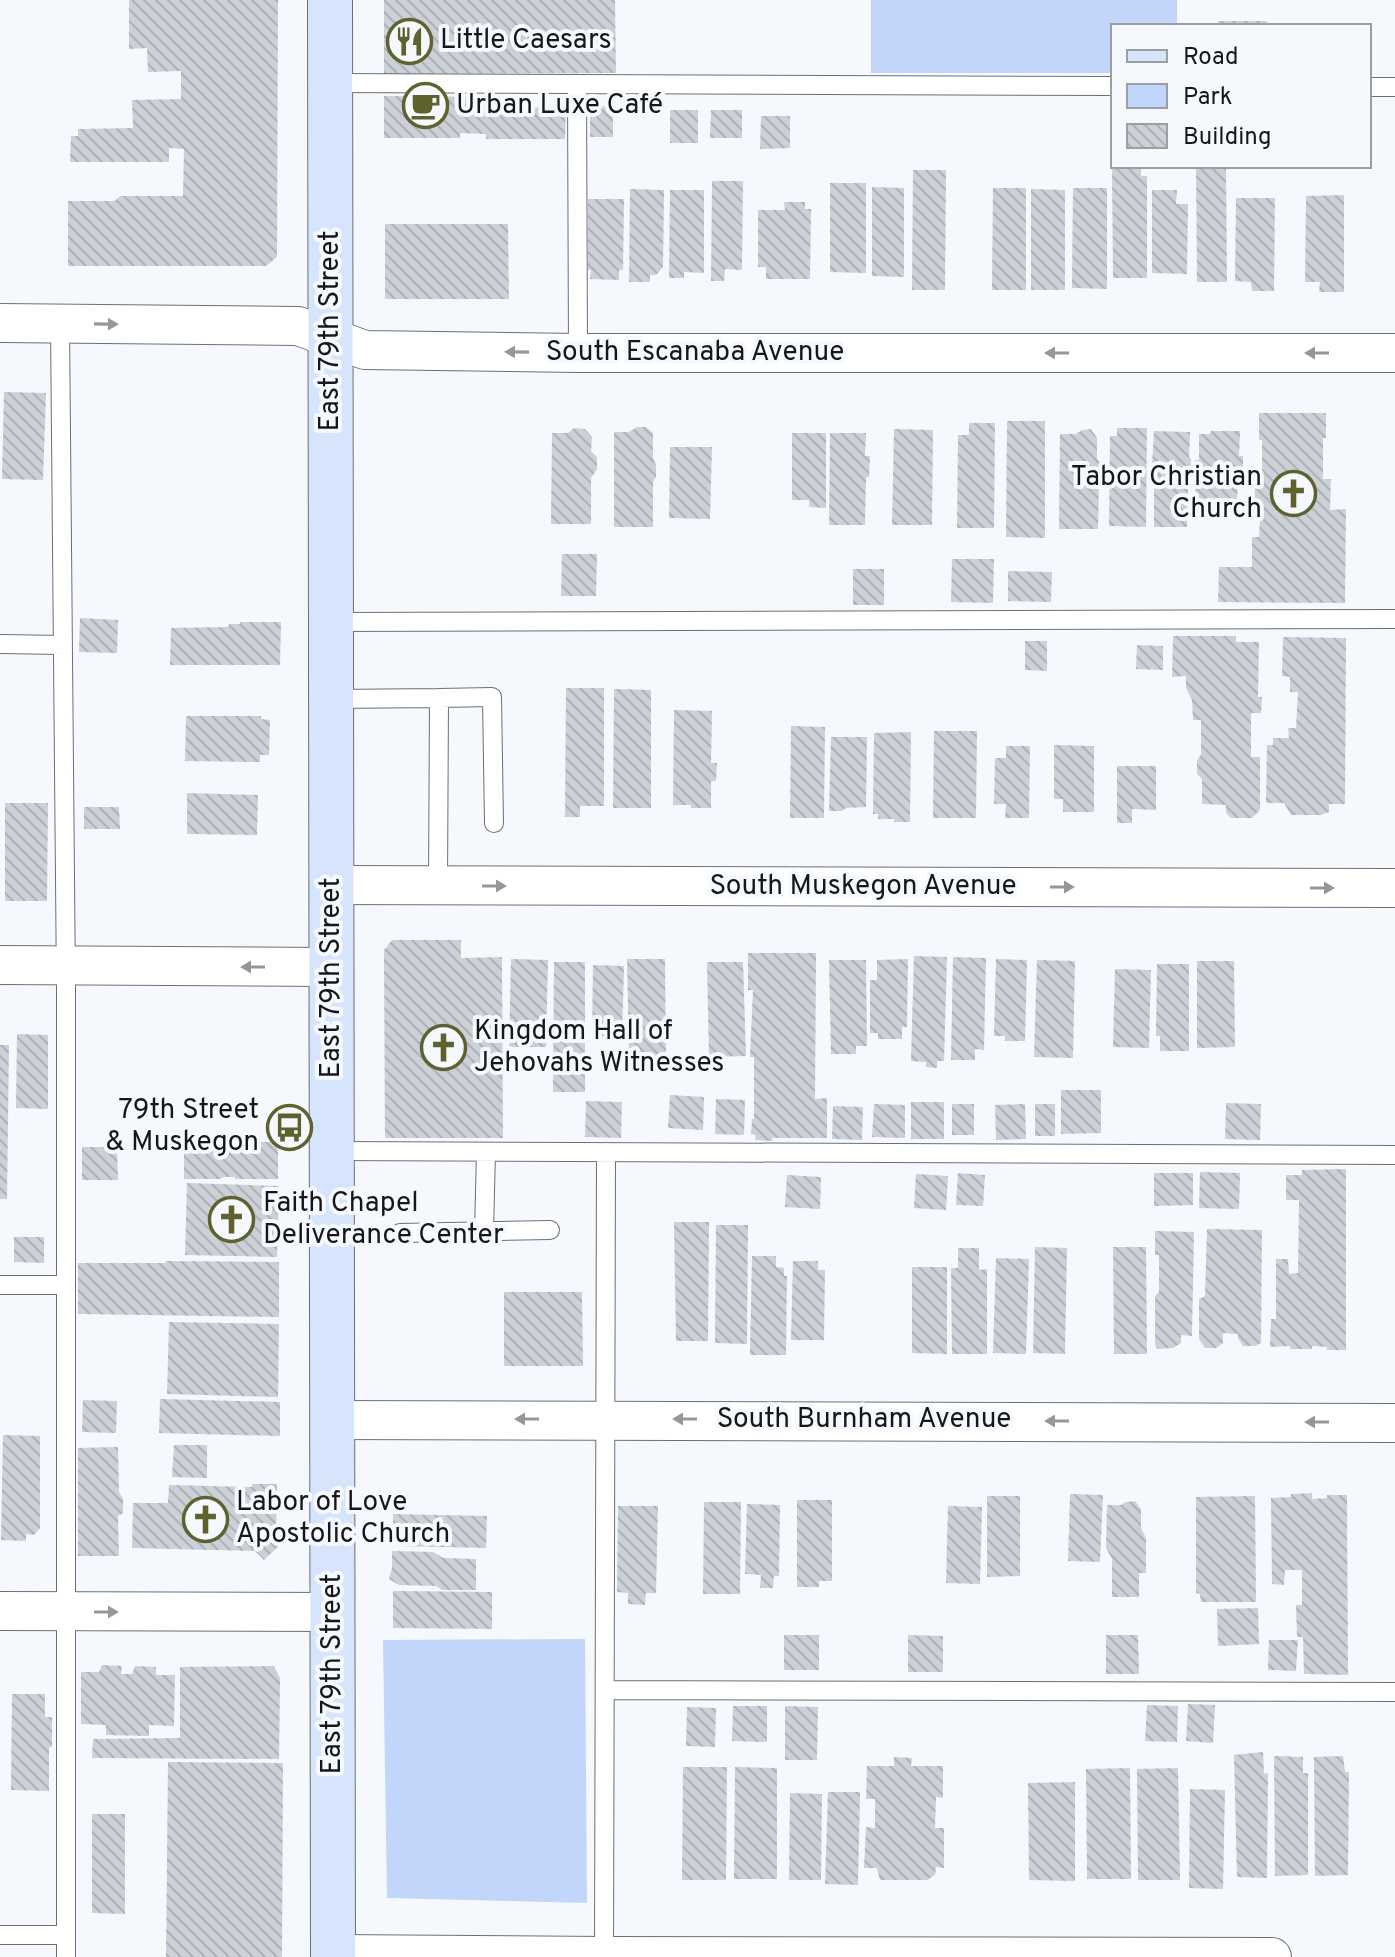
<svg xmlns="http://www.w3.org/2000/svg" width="1395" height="1957" viewBox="0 0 1395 1957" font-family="Overpass,sans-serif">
<defs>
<pattern id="building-back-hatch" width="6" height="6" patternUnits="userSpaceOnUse" patternTransform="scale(2)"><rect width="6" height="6" fill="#ccd0d7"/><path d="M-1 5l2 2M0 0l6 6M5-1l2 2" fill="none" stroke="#aeb2b8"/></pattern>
</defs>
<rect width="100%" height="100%" fill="#f5f9fe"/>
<path fill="#c1d6fa" d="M871,0h306v26h-64v47h-242z
M585,1639l2,264 -200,-5 -4,-258z"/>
<path fill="url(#building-back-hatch)" d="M129,0h149l-1,257 -11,9h-198v-65h46l7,-5h62l1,-47 -15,-1v14h-99l1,-26h7v-7l55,-1 -1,-28 49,-1v-28l-33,1 -1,-24 -18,1z
M384,0h231l1,73 -232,1z
M1218,21h49v5h-49z
M384,96l123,1v10l59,1 -1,31h-79v-5l-26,-1v5h-76z
M613,106v31h-23v-30z
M670,110h28v33h-28z
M711,110h31v28h-32z
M761,116h29v32l-30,1z
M1112,166h29v10h6v102h-34z
M1196,166h30l1,116h-30z
M913,170h33l-1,120h-33z
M712,181h31l-1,89 -17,-1 -1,12h-13z
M830,183h36v90l-36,-1z
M872,187l32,1v89l-32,-1z
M993,188h33v102h-34z
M1073,188h34v101l-35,-1z
M630,189l34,1 -1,77 -7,8h-6v7h-21z
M1031,189l34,1v100h-34z
M670,190h34v83l-20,-1v6h-15z
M1152,190h25l-1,14h12l-1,70 -35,-1z
M1344,195v97h-25l1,-10h-15l1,-86z
M1236,198h39l-1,93h-22l-1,-9 -16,-1z
M588,199h36l-1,71h-4v10l-29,-1 1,-9h-3z
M784,202h21v7h6l-1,70h-44v-12h-8v-57h27z
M385,224h123l1,75h-124z
M4,392l42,1 -3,87 -41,-1z
M1259,413h67v25h-3v41h8l-1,31 16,-1 -1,94 -127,-1 1,-35h33v-30h7l1,-17h-6l1,-41h7v-39h-3z
M1007,421h38v117l-39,-1z
M969,423h26l-1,105h-37l1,-93h11z
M637,427h9l7,6v25l3,7v12l-3,5v45h-39v-95h15z
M574,428l11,1 7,8 -1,14 6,6v12l-6,9v46h-40l1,-91h16z
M1117,428h30l-1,99 -37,-1 1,-90h7z
M894,429l39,1 -1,95h-40z
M1091,429l6,9v21l5,7v13l-3,7 -1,43h-39l1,-95h16l6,-4z
M1154,431l36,1 -1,26 2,1v28h-3l-1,40h-33v-42l-3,-1z
M1211,431h29l-1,25h4v22h-5l-1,26h-10v16h-27v-17h-5v-43h4v-26h11z
M792,433h34v75l-17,-1v-7h-17z
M830,433h36l-1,23h5l-1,21h-3l-1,48h-36z
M670,447h42l-2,72 -41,-1z
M562,554h35l-1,42h-35z
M952,559h42l-1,44 -42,-1z
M853,569h31v36h-31z
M1008,571l44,1 -1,30 -43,-1z
M80,618l38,2 -1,33 -38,-1z
M240,622h41l-1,43h-110l1,-37 57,-1 1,-3h11z
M1173,636h63v6h23l-1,55h4l-1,16h-10v44h9v53l-8,8h-21l-5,-5v-8l-24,-1v-25l-5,-5v-14l4,-5v-35h-8l-1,-20 -6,-12v-12l-14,1z
M1283,637l63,1 -1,166h-16v8l-8,3h-30l-7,-12h-18l1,-58h6v-7h16l-1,-10h8l2,-36h-8v-15l-8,-1z
M1025,641h22v30l-22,-1z
M1137,645l26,1v24l-27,-1z
M566,688h38v118h-24v11h-15z
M614,689l37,1v118h-38z
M674,710l38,1 -1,52h6l-1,18h-5v27h-20v-3h-18z
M186,716h75v3l9,1 -1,35h-9v7l-75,-1z
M791,726l34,1 -1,91h-34z
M934,731h43l-1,87h-43z
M911,732l-1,90h-16v-3h-16v-5h-5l1,-81z
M831,737h36l-1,70 -20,1 -4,3h-13z
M1054,745l40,1v66h-31v-13h-9z
M1006,746h24l-1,72h-24l1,-14h-12l1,-46h11z
M1117,766h39v44l-24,-1v14h-15z
M187,793l71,2 -1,40 -70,-1z
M5,803h43l-1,98h-42z
M84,807h35l1,22h-36z
M392,940h69v18l41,-1 1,181h-118l-1,-188z
M748,953h68l-1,146 12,-1v40h-55v3l-16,-1 -1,-5 -4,-1 1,-15h2v-62h-4l3,-67h-5z
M914,956l33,1 -3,104h-7v7l-11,-1v-5l-15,-1z
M953,957l33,1 -2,92 -9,-1v11h-24z
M511,959l37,1 -2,87h-37z
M627,959h38l1,102h-20v-9l-17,1z
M908,959l-1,68h-5v12h-24v-6h-8v-53h7v-20z
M996,959l31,1 -2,81h-20v-5h-11z
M829,960h37l1,86h-11v8h-25z
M1037,960l38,1 -2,97 -39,-1z
M1197,961h37l1,86 -38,1z
M554,962h31v130h-32z
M707,962h36l3,94 -37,1z
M1157,964h32v87h-29v-15h-4z
M593,965l31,1 -2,72 -30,-1z
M1115,969l36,1 -2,78 -36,-1z
M17,1034l31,1v74l-32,-1z
M0,1045h9l-2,154h-7z
M1061,1090h40v43l-40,1z
M670,1095l34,2 -1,33 -35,-2z
M716,1099l29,1 -1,35 -29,-1z
M586,1101l36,1 -1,36 -36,-1z
M911,1102h33v37h-33z
M1226,1103l35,1 -1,36 -35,-1z
M874,1104l31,1v33l-33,-1z
M952,1104h22v31h-22z
M1025,1104l1,35 -30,1 -1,-35z
M1035,1104h20v32h-20z
M833,1106l30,1 -1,33 -30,-1z
M233,1142h45v37h-43v-2h-11l-4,2h-36v-35l44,1z
M82,1147h35l1,33h-36z
M1346,1169v181h-19v-3l-15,-1v3h-22v-3l-20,1 1,-28h5v-60h12l1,15 9,-1 1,-73h-13v-25h16v-5z
M1200,1172l40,1 -1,36 -40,-1z
M958,1173l27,2 -2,31 -27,-1z
M1154,1173h39v32l-39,1z
M916,1174l32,2 -2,34 -32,-2z
M787,1175l34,2 -1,32 -35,-2z
M187,1183l92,3 -2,71 -92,-2z
M674,1222h35l-1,119h-32z
M716,1225h32l-1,119 -32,-1z
M1207,1229l55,1 -1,113 -6,3h-12l-5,-8v-4l-15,-1v10l-7,5h-11l-6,-9v-40l6,-3z
M1155,1231l39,1 -2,104 -11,-1v8l-8,5 -16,1 -2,-5v-48l4,-4v-37h-4z
M14,1237h30v26l-30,-1z
M1035,1247l32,1 -2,106 -32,-1z
M1113,1247h33l1,107h-33z
M958,1248h21v22l8,-1v85h-35l-1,-86h7z
M752,1256h24v11l8,1v8h3l-1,79h-36z
M996,1258l33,1 -3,95 -33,-1z
M166,1261l113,1v55l-201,-3v-51h88z
M793,1261h25v9h7l-1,70h-33z
M912,1267h35v87l-35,-1z
M504,1292h78l1,74h-79z
M169,1322l110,2 -1,73 -111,-3z
M160,1399l120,3v34l-121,-3z
M83,1400l34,1 -1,32 -34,-1z
M3,1435l37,1v92l-6,7 -8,-1v7l-25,-1z
M174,1445h33v33l-35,-1z
M118,1447l1,45 4,7v14l-5,3 1,40h-41v-108z
M252,1484h25l-1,50 7,8 -19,18 -9,-9 -123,-3 1,-45h35l1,-18 83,2z
M1312,1493v6l15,-1v-3h20l1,180 -44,-1 -1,-37h-6l-1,-32h6v-35h-17l-1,15 -12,-1 -1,-86 20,-1v-3z
M1070,1494l33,1 -3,67 -32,-1z
M987,1496h33v80l-33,1z
M1255,1496l1,106h-55l-1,-8 -4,-1v-96z
M797,1500h35v81h-13v6h-22z
M1135,1501l6,8v19l5,10v35h-7v24h-27v-38l-6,-11 1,-43h14l5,-3z
M704,1502h37l-1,92h-37z
M747,1504l33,1 -1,71h-5l-1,12h-13l1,-13 -16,-1z
M618,1506h40l-2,87h-10l-1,12 -17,-1v-11l-11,-1z
M948,1506l34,1 -2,77 -34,-1z
M393,1514l94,2 -1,32 -87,-2 1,-13h-7z
M392,1551l41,1 10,6 33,1v31h-34l-6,-4 -37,-1 -10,-6 3,-11z
M393,1591l99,1v37l-99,-1z
M1258,1608l1,36 -41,2 -1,-37z
M784,1635h35v35h-35z
M908,1635l35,1v36h-35z
M1106,1635h32l1,39h-33z
M1269,1640h29l-2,31 -28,-1z
M102,1665l20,1 -1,8h11l3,-8 21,1v8h19l-1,51 -25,-1v11l-43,-1v-10l-25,-1v-52h18z
M274,1666l6,12 -1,81 -187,-1 1,-19 87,-1v-71z
M12,1694h33v23h7v30h-3v44l-38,-1z
M1188,1704l27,1 -2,38 -27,-2z
M1147,1705l31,1 -1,36 -32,-1z
M733,1706h34v36l-35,-1z
M785,1706l33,1 -1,53h-32z
M687,1707l29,1 -1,39 -29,-1z
M1263,1752l1,22 4,-1 -1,105 -30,-1 -3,-122z
M1274,1756l29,1v16h5v102l-33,1z
M1343,1756l2,16h4l-1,103 -33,1 -1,-119z
M894,1757l18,1 -1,8h32v32l-7,-1 -1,31h9v40l-8,-1 -1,8 -8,5h-47l-3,-12h-13l2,-41 9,1v-29h-9l1,-33h27z
M168,1762l115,1 -1,194h-116z
M683,1767h44l-1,113h-44z
M735,1767l42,1v111h-43z
M1130,1768l1,111h-44l-1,-110z
M1178,1768l2,112h-42l-1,-111z
M1075,1782v99l-46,-1 -1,-97z
M1190,1789l35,1 -2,99 -34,-1z
M828,1792h32l-2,93 -33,-1z
M790,1793l32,1 -1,86h-32z
M92,1814h33v100l-33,-1z"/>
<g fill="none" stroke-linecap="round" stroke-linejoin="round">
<defs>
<path id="lane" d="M330,83l783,3
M577,84l1,269
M1369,87h26
M60,324l6,665v968
M331,622l1064,-3
M0,644l63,1
M439,698l53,-1 2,126
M331,699l108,-1 -1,187
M332,1151l1063,4
M484,1232l2,-80
M400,1233l150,-3
M0,1285h66
M605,1690l790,2
M0,1935h66
M604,1957l2,-805"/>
<path id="street" d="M0,323l298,3 67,24 213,3h817
M332,885l1063,3
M0,965l331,2
M332,1420l1063,3
M0,1611l332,1
M333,1954l271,2 668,1"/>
<path id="secondary" d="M330,0l3,1957"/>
</defs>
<use href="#lane" stroke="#6c7075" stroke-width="20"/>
<use href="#street" stroke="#6c7075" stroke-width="40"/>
<use href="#secondary" stroke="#6c7075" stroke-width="46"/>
<use href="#lane" stroke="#fff" stroke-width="18"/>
<use href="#street" stroke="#fff" stroke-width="38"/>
<use href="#secondary" stroke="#d7e5fc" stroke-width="44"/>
</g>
<defs><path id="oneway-solid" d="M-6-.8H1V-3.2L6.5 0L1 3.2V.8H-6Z" transform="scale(2)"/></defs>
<g fill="#969798">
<use href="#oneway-solid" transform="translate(106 324) rotate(1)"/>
<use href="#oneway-solid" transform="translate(517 352) rotate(-179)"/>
<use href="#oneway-solid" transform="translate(1057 353) rotate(-180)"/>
<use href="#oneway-solid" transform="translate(1317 353) rotate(-180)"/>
<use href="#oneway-solid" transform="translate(494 886)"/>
<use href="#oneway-solid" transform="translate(1062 887)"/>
<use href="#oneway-solid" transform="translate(1322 888)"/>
<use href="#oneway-solid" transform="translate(253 967) rotate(-180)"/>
<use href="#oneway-solid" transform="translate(527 1419) rotate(180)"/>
<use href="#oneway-solid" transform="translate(685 1419) rotate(-180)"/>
<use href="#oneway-solid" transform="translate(1057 1421) rotate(-180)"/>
<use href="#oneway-solid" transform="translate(1317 1422) rotate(-180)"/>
<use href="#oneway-solid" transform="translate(106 1612)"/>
</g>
<defs>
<symbol id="restaurant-ring" viewBox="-11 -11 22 22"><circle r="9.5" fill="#f5f9fe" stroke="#5f612e" stroke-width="1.5"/><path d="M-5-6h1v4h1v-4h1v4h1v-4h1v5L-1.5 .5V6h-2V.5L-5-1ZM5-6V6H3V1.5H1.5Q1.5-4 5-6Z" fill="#5f612e"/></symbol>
<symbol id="cafe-ring" viewBox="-11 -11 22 22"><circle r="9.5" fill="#f5f9fe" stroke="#5f612e" stroke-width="1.5"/><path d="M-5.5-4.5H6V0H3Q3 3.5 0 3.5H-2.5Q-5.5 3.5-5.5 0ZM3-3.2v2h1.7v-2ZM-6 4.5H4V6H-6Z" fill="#5f612e"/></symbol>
<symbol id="church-ring" viewBox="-11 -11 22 22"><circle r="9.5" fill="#f5f9fe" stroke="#5f612e" stroke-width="1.5"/><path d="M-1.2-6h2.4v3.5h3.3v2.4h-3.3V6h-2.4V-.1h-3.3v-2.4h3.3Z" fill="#5f612e"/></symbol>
<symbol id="bus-ring" viewBox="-11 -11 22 22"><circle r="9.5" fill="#f5f9fe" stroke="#5f612e" stroke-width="1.5"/><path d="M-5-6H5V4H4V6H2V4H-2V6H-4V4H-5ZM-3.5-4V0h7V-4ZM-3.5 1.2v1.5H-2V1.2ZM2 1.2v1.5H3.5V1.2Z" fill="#5f612e"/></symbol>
</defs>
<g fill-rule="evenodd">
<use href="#restaurant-ring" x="384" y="16" width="51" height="51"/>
<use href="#cafe-ring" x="400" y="80" width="51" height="51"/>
<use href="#church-ring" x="1268" y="468" width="51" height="51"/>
<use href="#church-ring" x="418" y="1022" width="51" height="51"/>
<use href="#bus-ring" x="264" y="1102" width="51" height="51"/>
<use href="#church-ring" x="206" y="1194" width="51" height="51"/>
<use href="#church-ring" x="180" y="1494" width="51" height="51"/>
</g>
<g text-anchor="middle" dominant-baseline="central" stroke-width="8" stroke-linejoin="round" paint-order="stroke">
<g font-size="28" fill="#161719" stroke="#f5f9fe" text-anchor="start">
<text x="440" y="41">Little Caesars</text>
<text x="456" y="106">Urban Luxe Café</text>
<text x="1262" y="478" text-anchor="end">Tabor Christian<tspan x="1262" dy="32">Church</tspan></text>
<text x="474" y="1032">Kingdom Hall of<tspan x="474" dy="32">Jehovahs Witnesses</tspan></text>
<text x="259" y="1111" text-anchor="end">79th Street<tspan x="259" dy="32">&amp; Muskegon</tspan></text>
<text x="263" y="1204">Faith Chapel<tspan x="263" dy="32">Deliverance Center</tspan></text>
<text x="236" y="1503">Labor of Love<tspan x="236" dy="32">Apostolic Church</tspan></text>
</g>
<g font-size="28" fill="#161719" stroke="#f5f9fe">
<text transform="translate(331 331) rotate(-90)">East 79th Street</text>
<text x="695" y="353">South Escanaba Avenue</text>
<text x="863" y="887">South Muskegon Avenue</text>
<text transform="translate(332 978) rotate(-90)">East 79th Street</text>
<text x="864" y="1420">South Burnham Avenue</text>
<text transform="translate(333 1674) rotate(-90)">East 79th Street</text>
</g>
</g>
<rect x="1111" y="24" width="260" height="144" fill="#f5f9fe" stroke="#9c9fa2" stroke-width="2"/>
<rect x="1127" y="50" width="40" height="12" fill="#d7e5fc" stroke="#9c9fa2" stroke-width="2"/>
<text x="1183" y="64" font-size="24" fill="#161719">Road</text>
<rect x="1127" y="84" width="40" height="24" fill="#c1d6fa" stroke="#9c9fa2" stroke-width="2"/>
<text x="1183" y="104" font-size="24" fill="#161719">Park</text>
<rect x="1127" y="124" width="40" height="24" fill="url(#building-back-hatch)" stroke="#9c9fa2" stroke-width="2"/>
<text x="1183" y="144" font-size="24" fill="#161719">Building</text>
</svg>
